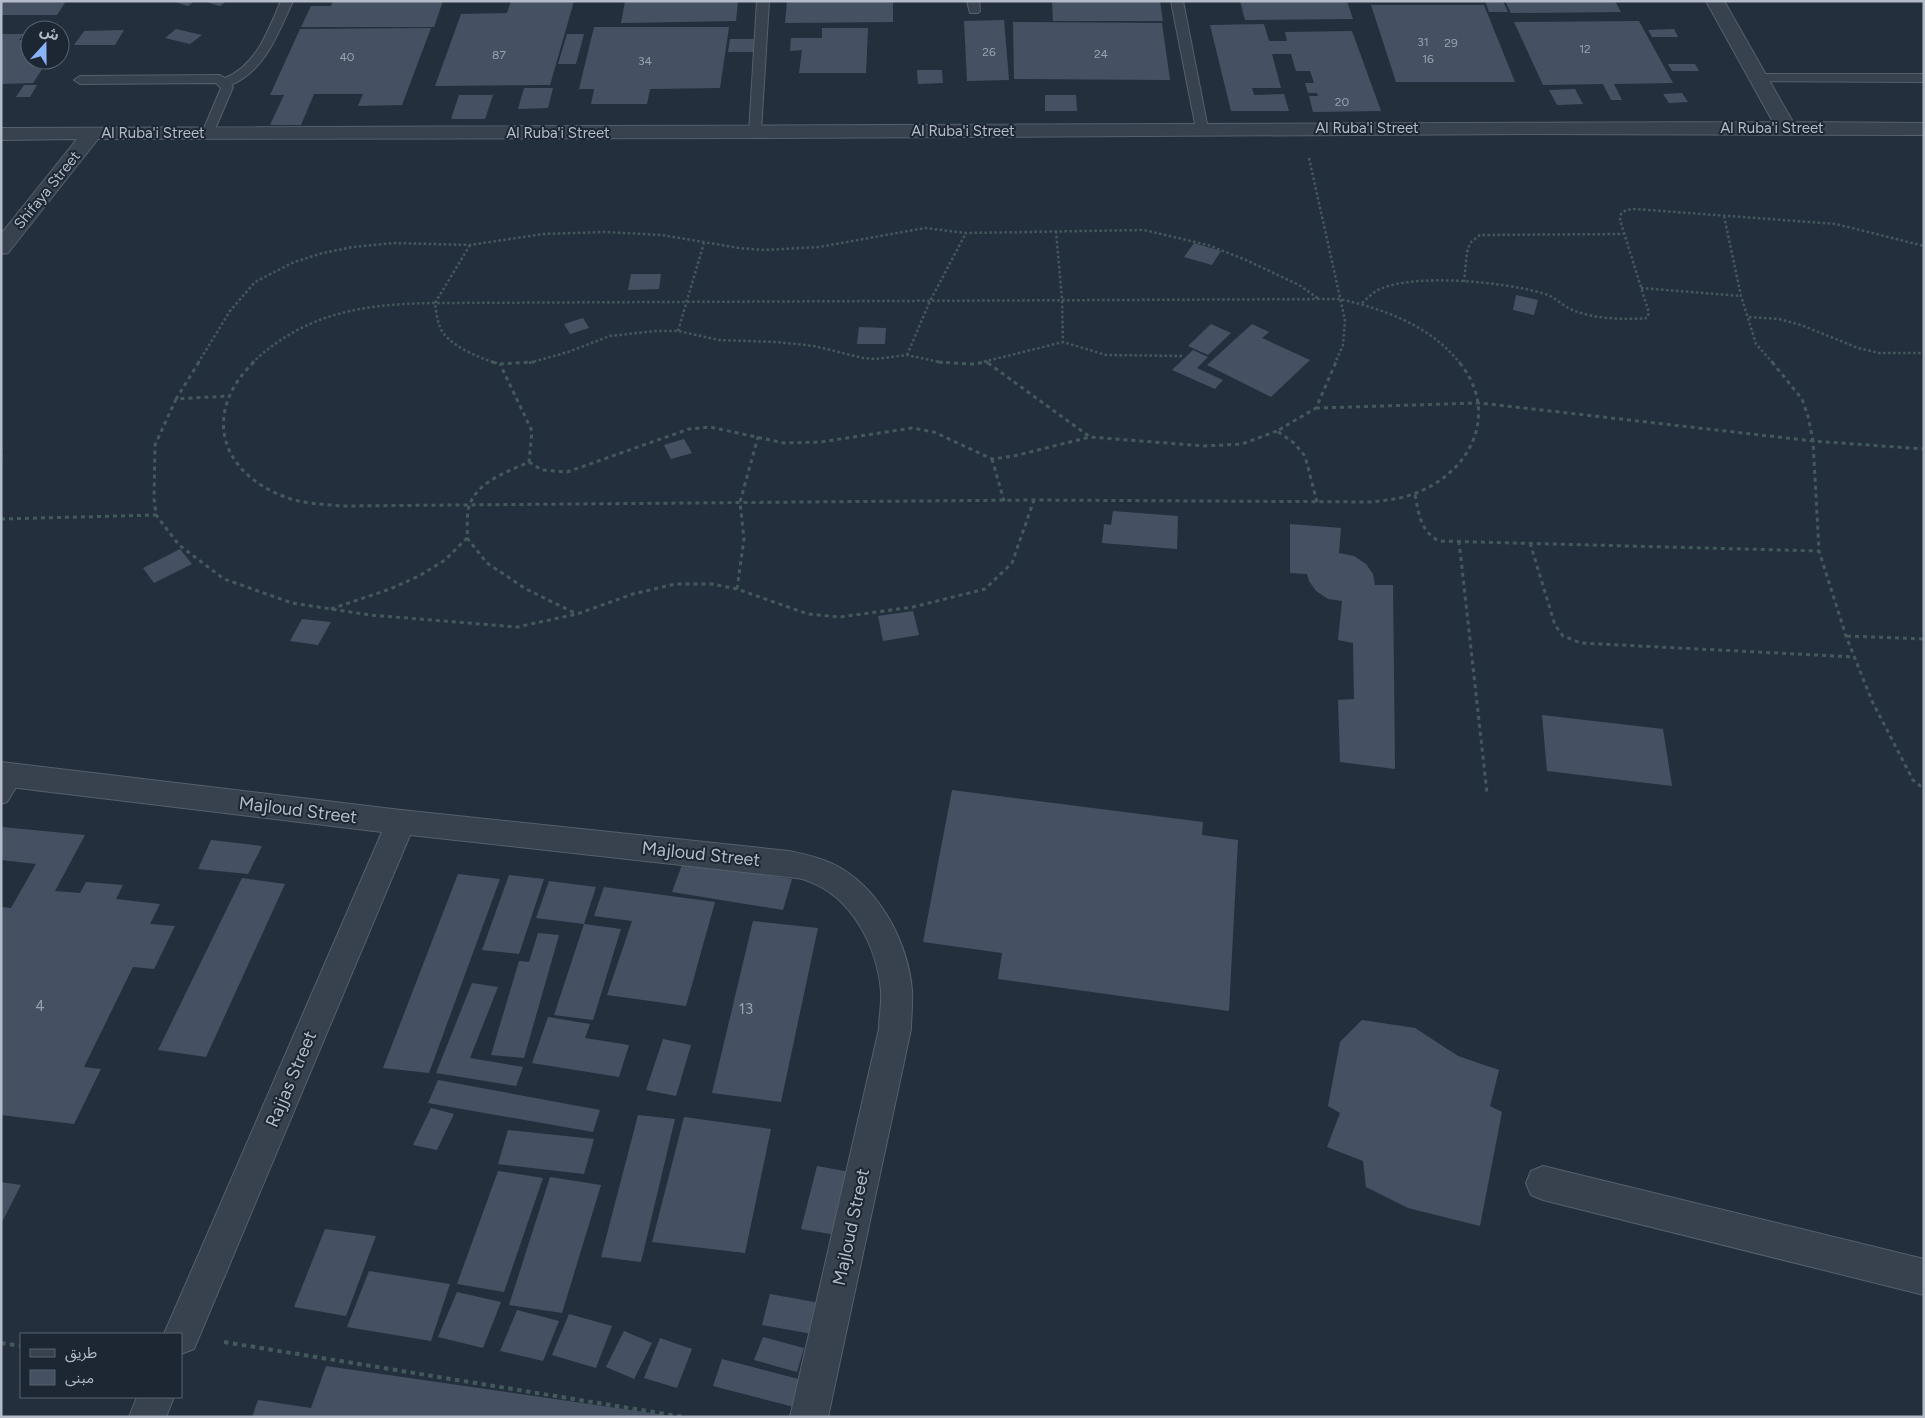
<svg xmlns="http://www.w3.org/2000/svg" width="1925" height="1418" viewBox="0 0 1925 1418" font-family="Figtree,'Noto Sans Arabic',sans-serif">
<rect width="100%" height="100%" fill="#242f3e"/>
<path fill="#455162" d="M1,1h65l-9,14h-56z
M172,1h23l-7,5z
M202,1h25l-7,5z
M333,1h110l-9,26h-133l10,-21h20z
M511,1h63l-24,84 -115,1 26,-72 46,-1z
M625,1h113l-2,20 -115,2z
M787,1h106v21l-108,1z
M1052,1h108l3,20h-110z
M1240,1h107l6,18 -108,1z
M1485,1h18l5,11h-19z
M1505,1h110l6,11 -110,1z
M1371,5h113l31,77h-119z
M1004,20l5,60 -42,1 -3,-60z
M1639,21l34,62 -59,1 8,16h-11l-8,-16 -60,1 -29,-63z
M1013,22l149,1 8,57 -156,-1z
M1264,24l5,17h18l-2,-9 67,-1 29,80 -68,1 -4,-16h9l-1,-3h-9l-3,-10h9l-4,-12h-14l-5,-17h-19l9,34h-29l2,7 30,-1 5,17h-58l-21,-86z
M594,27h135l-9,61 -70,1 -3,15h-56l3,-15h-15z
M431,28l-29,77 -44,1 5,-12h-49l-13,31h-31l14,-30h-14l30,-66z
M822,28h46l-2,45h-67l3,-23 -12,1 1,-13h31z
M176,29l26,6 -12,9 -25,-6z
M1674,29l4,8h-26l-4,-7z
M124,30l-9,15h-41l10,-14z
M1,34h23l-5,6h11v20h18l-15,23 -32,1z
M567,34h17l-8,30h-18z
M730,39h25l-2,13h-25z
M1668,64h27l4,7h-27z
M917,70h25l1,13 -25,1z
M24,85h13l-7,12h-14z
M524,88h29l-5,20 -30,1z
M1575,89l8,15 -26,1 -8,-15z
M1682,93l6,9 -19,1 -6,-9z
M459,95h34l-8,24h-34z
M1045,95h31l1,16h-32z
M1194,243l27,8 -9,14 -28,-8z
M631,274h30l-2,15 -31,1z
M1516,295l22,5 -4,15 -21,-5z
M583,318l6,10 -19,6 -6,-10z
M1211,324l20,9 -23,22 -20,-9z
M1252,324l17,8 -7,6 48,22 -39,37 -64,-32z
M859,327l27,1 -1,16h-28z
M1193,350l15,7 -11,11 26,12 -8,9 -43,-19z
M684,439l8,14 -21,6 -7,-14z
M1113,511l65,5 -1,33 -75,-6 2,-19 7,1z
M1290,524l51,4 -2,25 15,3 12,8 7,10 2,11h18l2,184 -55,-7 -2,-62 16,-1 -1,-56 -15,-3 4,-39 -14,-2 -12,-8 -7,-10 -2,-7 -17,-1z
M180,549l12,15 -38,19 -11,-15z
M913,611l6,24 -36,6 -5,-25z
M302,619l29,3 -13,23 -28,-4z
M1542,715l121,14 9,57 -125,-15z
M952,790l251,32 -1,13 36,5 -9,171 -231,-32 4,-26 -79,-11z
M2,827l83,8 -30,56 25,2 6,-11 37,3 -7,14 44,5 -10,20 25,2 -21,43 -21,-2 -49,100 17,2 -27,55 -73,-9v-208l10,1 25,-44 -35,-4z
M211,840l51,6 -14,28 -50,-5z
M683,862l109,17 -9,31 -111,-18z
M458,874l42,5 -71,194 -46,-5z
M509,875l35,4 -25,75 -37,-4z
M242,878l43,6 -79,173 -48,-7z
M549,881l47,6 -12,37 -48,-6z
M604,887l111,15 -29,104 -79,-11 25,-74 -38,-5z
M753,921l65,7 -37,174 -69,-9z
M584,924l37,5 -28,91 -39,-5z
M538,933l21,2 -35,123 -33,-3 28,-94 10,1z
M472,983l26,4 -28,71 53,9 -7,19 -80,-13z
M548,1017l42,7 -5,14 44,7 -10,32 -87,-14z
M1362,1020l53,8 43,28 41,14 -9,36 12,6 -22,114 -72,-18 -42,-21 -3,-26 -36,-14 13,-34 -12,-7 12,-64z
M663,1039l28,6 -15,51 -30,-6z
M438,1080l162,30 -7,22 -165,-29z
M431,1108l23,6 -17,36 -24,-5z
M638,1115l37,4 -34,143 -40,-5z
M684,1117l87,12 -26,124 -93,-11z
M508,1130l86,9 -10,35 -86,-10z
M817,1166l33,6 -14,63 -35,-6z
M498,1171l45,7 -39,114 -47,-8z
M550,1177l51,8 -39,128 -53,-8z
M1,1182l20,3 -20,39z
M325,1229l51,7 -30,80 -52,-9z
M369,1271l81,13 -19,57 -84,-14z
M457,1292l44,10 -18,46 -45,-11z
M770,1294l50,9 -8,31 -50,-9z
M517,1310l42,11 -16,40 -43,-10z
M569,1314l43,12 -16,42 -44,-13z
M624,1331l28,12 -18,36 -28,-12z
M763,1337l41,11 -7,24 -43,-12z
M660,1338l32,11 -15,39 -33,-10z
M722,1359l84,22 -8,27 -85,-22z
M326,1366l346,50v1h-420l6,-17 53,8z"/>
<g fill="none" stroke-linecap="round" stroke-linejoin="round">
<defs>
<path id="lane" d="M281,1h12c-15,32 -27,69 -62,84l2,2 -21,49h-8l-2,-3 19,-45 -5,-5 -136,1 -6,-4 6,-4 139,-1 6,3c32,-13 43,-48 56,-77z
M757,1h12l-8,131 -6,4 -6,-4z
M967,1h12l1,10 -2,2h-8z
M1171,1h12l25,128 -2,3 -4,1 -6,-4z
M1758,74h166v8l-170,-1 -2,-3 2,-3z
M14,769l6,2 3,5 -16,26 -6,2c0,-13 -1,-30 13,-35z"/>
<path id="street" d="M1706,1h18l69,121 131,1v12l-392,-1 -762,4 -672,1 -90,114 -7,1v-20l76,-95 -76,1v-12l1772,-6z
M1,762l400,48 388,41c19,4 38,8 55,19 39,25 64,75 68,120 1,13 -1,26 -1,39l-83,388h-38l89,-388c0,-13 3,-26 2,-38 -4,-45 -29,-94 -73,-110 -6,-3 -13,-3 -19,-4l-379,-42 -216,514 -13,5v-20h-17l218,-502 -381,-46z
M1543,1166l381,93v36l-381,-95 -12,-5 -5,-12 5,-12z
M137,1397h37l-8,20h-37z"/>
</defs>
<use href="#lane" stroke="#565f6c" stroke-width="2"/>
<use href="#street" stroke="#565f6c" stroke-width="2"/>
<path stroke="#44595c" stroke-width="2.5" stroke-dasharray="2.5 2.5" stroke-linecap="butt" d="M1309,158l36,162 -2,25 -8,18
M1724,216l17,80 15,48 17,19
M1056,231l6,68 1,43
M470,245l-35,58c1,8 2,17 5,24 6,17 40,32 57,36
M1464,282l3,-30 3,-9 10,-8 144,-1
M1641,288l100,8
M1362,303c6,-5 11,-11 18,-14 37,-16 123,-7 162,4 13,3 21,14 33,18 21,8 50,9 72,7l2,-5 -29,-93 1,-6 5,-4 9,-1 201,15 88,22
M1749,317l30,2 22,6 57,23 21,5h45
M678,331l26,-88
M907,355l23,-54 36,-68
M198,363l32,-52 25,-29 39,-20 29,-9 30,-6 40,-4 77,2 73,-11 62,-2 57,3 77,13 25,2 55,-3 106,-19 41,5 178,-3 64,15 38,15 53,25 20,14
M252,363c54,-51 112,-59 183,-60l905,-4c46,11 89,26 120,64
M529,363l39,-11 42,-16 45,-5h23l41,9 57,2 38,4 49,12 13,1 31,-4 37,8
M979,363l84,-21 43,13 78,1"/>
<path stroke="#44595c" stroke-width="3" stroke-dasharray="4 4" stroke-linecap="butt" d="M199,362l-23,37 52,-3
M254,362c-52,50 -35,110 31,135 18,7 38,7 57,9l692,-6 337,2c18,-2 36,-4 52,-12 52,-24 75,-81 36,-128
M492,362l8,2 34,-2
M938,362l33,2 17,-2
M1772,362l30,37 6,17 5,25 6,110 27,85 26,65 41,79 11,9
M988,363l102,74
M176,399l-21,46 -1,54 2,16 23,30 45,34 68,24 78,12 147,12 60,-13 56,-20 42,-10h37l25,5 71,25 32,3 73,-10 72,-18 27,-26 22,-63
M1316,408l164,-5 333,38 111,8
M1,446v17
M992,459l12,42
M529,462l13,8 25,2 122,-43 21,-2 74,16 37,-1 91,-14 22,4 58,27 22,-3 76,-19 114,9 38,-2 35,-13
M1415,495c4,19 5,36 24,46l380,10
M1317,502l-12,-46 -11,-13 -17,-12 39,-23 20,-46
M1,519l155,-4
M467,538l20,25 39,26 51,25
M1459,541l28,252
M1530,543l25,82 8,11 18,7 274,14
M737,589l7,-50 -4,-37 18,-65
M331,609l59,-20 29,-13 26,-16 22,-22c1,-10 -1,-22 2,-32 9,-25 38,-34 60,-44l3,-31 -32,-67
M1847,636l77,3"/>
<path stroke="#44595c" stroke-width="4" stroke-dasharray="4.5 4.5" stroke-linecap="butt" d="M224,1342l460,75
M1,1343l20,3"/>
<use href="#lane" fill="#38414e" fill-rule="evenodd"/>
<use href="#street" fill="#38414e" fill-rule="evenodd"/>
</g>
<g text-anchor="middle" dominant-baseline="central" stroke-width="4" stroke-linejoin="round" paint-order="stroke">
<g font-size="12" fill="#98a1af">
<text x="1423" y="42">31</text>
<text x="1451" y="43">29</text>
<text x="1585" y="49">12</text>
<text x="989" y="52">26</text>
<text x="1101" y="54">24</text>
<text x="499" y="55">87</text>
<text x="347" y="57">40</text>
<text x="1428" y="59">16</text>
<text x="645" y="61">34</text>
<text x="1342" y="102">20</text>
</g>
<g font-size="15" fill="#b4bcc9" stroke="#1d2633">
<text x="1367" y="128">Al Ruba'i Street</text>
<text x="1772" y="128">Al Ruba'i Street</text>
<text x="963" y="131">Al Ruba'i Street</text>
<text x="153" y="133">Al Ruba'i Street</text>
<text x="558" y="133">Al Ruba'i Street</text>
<text transform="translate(47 190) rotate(-51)">Shifaya Street</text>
</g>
<g font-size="15" fill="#98a1af">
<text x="40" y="1006">4</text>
<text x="746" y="1009">13</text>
</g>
<g font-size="18" fill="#b4bcc9" stroke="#1d2633">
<text transform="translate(298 810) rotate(7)">Majloud Street</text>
<text transform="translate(701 854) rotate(6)">Majloud Street</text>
<text transform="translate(291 1079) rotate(-67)">Rajjas Street</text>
<text transform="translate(851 1227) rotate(-78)">Majloud Street</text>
</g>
</g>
<rect width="1925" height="1418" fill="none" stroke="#b4bcc9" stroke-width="5"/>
<rect x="20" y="1333" width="162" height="65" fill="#1d2633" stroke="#59626f"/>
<rect x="30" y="1349" width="25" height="8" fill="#38414e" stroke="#59626f"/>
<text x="65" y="1358" font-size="15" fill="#b4bcc9">طريق</text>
<rect x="30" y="1370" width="25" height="15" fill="#455162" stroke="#59626f"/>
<text x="65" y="1383" font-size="15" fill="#b4bcc9">مبنى</text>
<g transform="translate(45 45) rotate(21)"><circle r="24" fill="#1d2633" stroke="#59626f"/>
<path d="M0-4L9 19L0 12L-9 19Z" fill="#8ab4f8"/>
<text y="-8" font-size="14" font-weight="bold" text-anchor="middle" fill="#b4bcc9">ش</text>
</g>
</svg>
